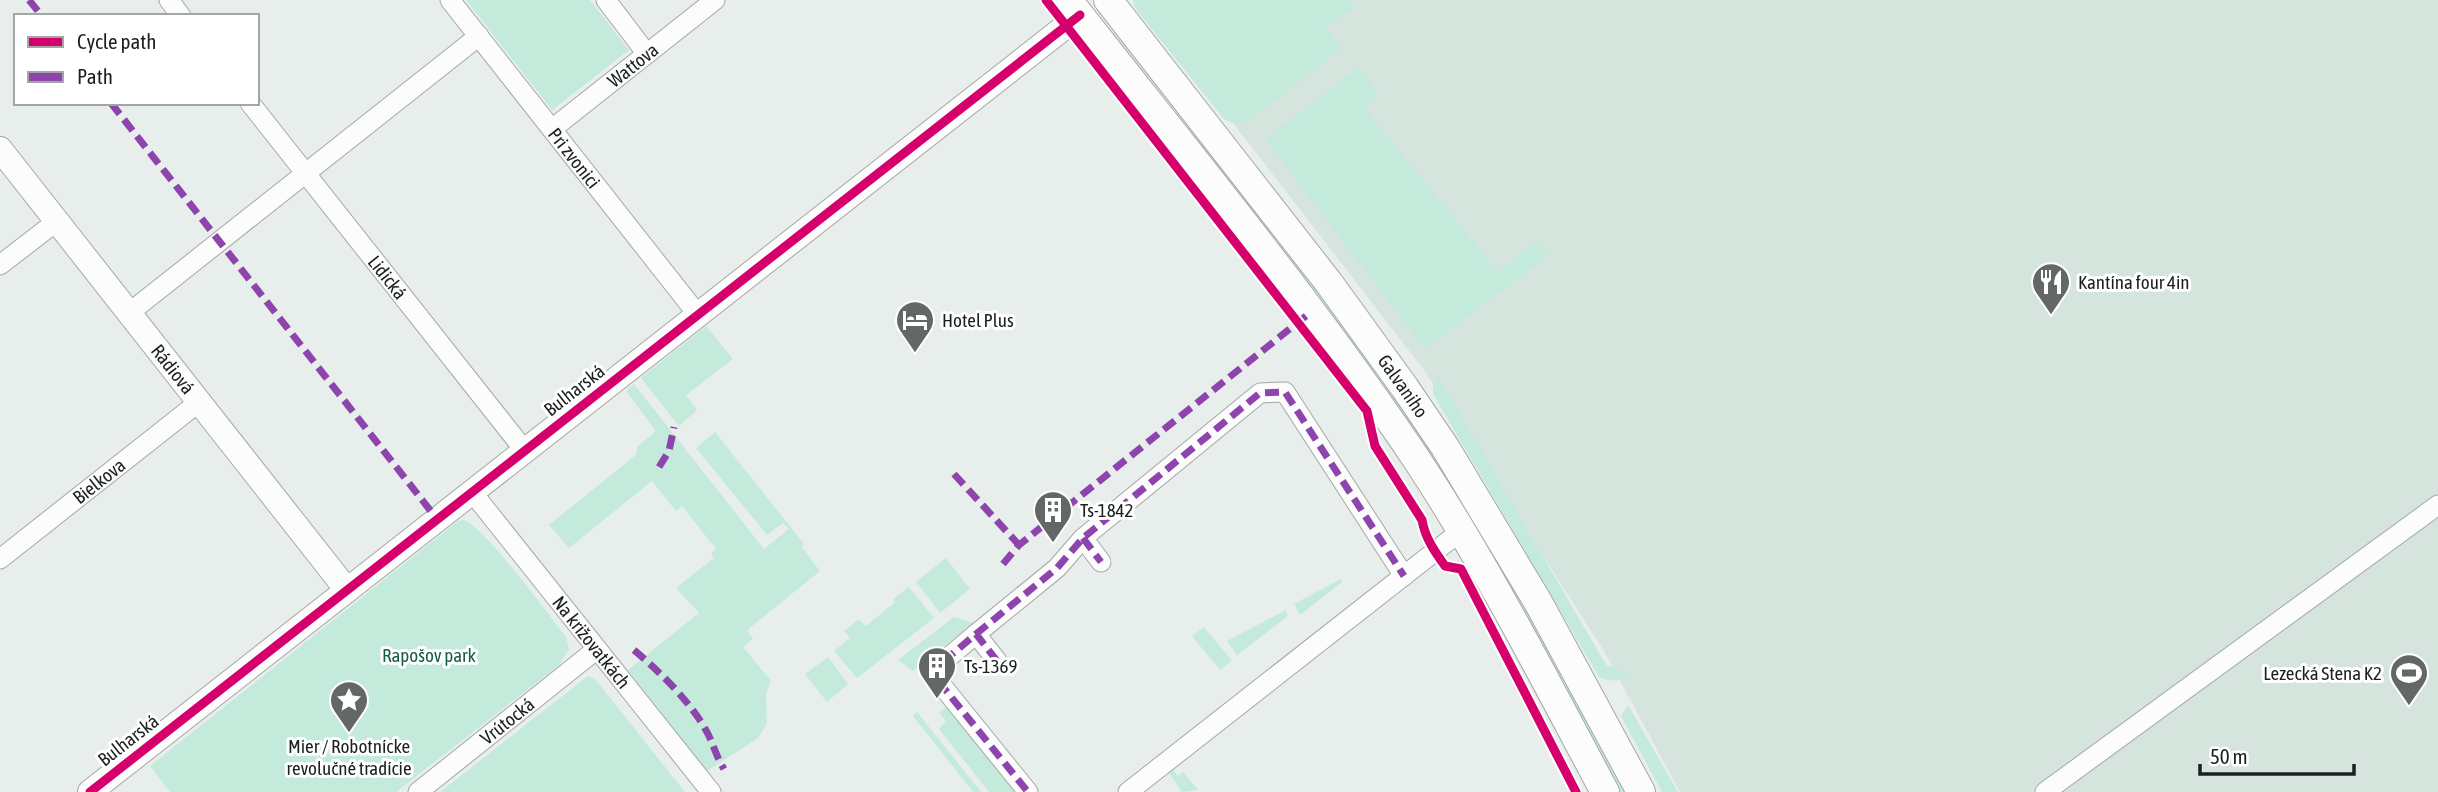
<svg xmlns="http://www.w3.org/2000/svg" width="2438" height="792" viewBox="0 0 2438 792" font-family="'Asap Condensed',sans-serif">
<rect width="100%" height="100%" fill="#e8eeeb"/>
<path fill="#d6e4de" d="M1138,0h1300v792h-758l-76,-141 -180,-281z"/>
<path fill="#c4eadc" d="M466,0h124l39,50 -77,60z
M1133,0h216l6,7 -29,21 15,21 -91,71 -13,5 -13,-6 -89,-111z
M1110,32l4,1 60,78 63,73 92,117 160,235 140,256h-11l-36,-69z
M1359,67l20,27 -15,13 134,165 38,-31 14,14 -125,94 -160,-210z
M706,326l27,33 -47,36 11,15 -18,16 -38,-48z
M1439,377l167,288 26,10c-11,7 -21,7 -33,2l-166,-283v-8z
M634,384l130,165 25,-20 -6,-6 -16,12 -71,-87 19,-16 89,112 -3,2 19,25 -73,59 6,9 -10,8 28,34 -5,14 1,28 -9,15 -51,33 -79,-101 71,-57 -23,-25 38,-30 -3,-5 5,-4 -34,-43 -6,5 -24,-30 -83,67 -20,-23 88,-71v-7l19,-16 -30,-40z
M463,520c20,4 87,97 103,117l3,12 -10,16 -163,127h-226l-20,-26 308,-245z
M946,558l24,31 -30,24 -24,-31z
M1341,579l1,3 -42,33 -6,-11z
M909,587l25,31 -77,60 -23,-27 16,-13 -6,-7 15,-12 7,7 29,-24 -2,-3z
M1286,610l2,6 -51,39 -10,-14z
M954,617l19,6 -60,48 -15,-11z
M1204,627l28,34 -12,9 -28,-34z
M828,657l20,27 -21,18 -22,-28z
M588,676l7,3 90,113h-245z
M949,704l69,88h-29l-50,-63 7,-8 -7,-8z
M1628,705l50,87h-16l-41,-76z
M917,712l64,80h-8l-60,-76z
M1169,765l9,11 5,-4 15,18 -16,2 -15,-22z"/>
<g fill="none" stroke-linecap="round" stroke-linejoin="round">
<defs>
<g id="minor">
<path d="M169,0l12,16"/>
<path id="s1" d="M450,0l248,315"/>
<path d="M606,0l41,54"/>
<path id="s2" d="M250,103l275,348"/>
<path id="s3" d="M552,129l163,-129"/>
<path d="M0,265l57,-44"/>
<path d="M129,313l350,-277"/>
<path id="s4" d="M472,492l239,300"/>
<path d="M1083,538l18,24"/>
<path id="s5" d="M0,559l199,-157"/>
<path d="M976,634l81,-66 26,-30 177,-145 25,-1 119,184"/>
<path d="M997,661l-21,-27 -45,38 97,120"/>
<path id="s6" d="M418,792l179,-143"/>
<path d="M1128,792l333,-261"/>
<path d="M2045,792l393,-287"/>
</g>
<g id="tertiary">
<path id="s7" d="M0,149l347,441"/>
<path d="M90,792l990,-777"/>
</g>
<g id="secondary">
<path d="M1068,0c118,151 242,300 349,460 70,106 128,220 188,332"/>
<path id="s8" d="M1108,0l221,283 76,105 40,59 93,155 103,190"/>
</g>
</defs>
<use href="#minor" stroke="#a4a8a6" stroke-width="21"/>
<use href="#tertiary" stroke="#a4a8a6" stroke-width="26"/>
<use href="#secondary" stroke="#a4a8a6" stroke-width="30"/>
<use href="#minor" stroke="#fcfcfc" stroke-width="19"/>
<use href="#tertiary" stroke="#fcfcfc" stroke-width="24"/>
<use href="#secondary" stroke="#fcfcfc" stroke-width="28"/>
<path stroke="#8e44ad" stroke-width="7" stroke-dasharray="14 7" stroke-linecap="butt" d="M29,0l13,16
M111,103l326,416
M659,467l10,-16 5,-24
M954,474l65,71
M1083,538l18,24
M1003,564l16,-19 292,-233
M976,634l81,-66 26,-30 177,-145 25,-1 119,184
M634,650c26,22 58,53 74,84 6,12 8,22 16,35
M997,661l-21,-27 -45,38 97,120"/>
<defs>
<path id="cycleway" d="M1046,0l321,411 8,35 47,74c3,18 13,32 23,46l16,3 115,223
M90,792l990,-777"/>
</defs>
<use href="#cycleway" stroke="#fff" stroke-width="13"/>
<use href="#cycleway" stroke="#d6006c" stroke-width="9"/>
</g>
<defs>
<symbol id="restaurant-pin" viewBox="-11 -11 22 30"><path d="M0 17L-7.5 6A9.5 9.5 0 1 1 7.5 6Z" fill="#636866" stroke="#fff"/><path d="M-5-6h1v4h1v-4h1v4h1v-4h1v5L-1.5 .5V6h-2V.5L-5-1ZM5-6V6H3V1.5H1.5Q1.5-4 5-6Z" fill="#fff"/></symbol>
<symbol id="hotel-pin" viewBox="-11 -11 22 30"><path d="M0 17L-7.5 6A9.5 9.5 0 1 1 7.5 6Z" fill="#636866" stroke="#fff"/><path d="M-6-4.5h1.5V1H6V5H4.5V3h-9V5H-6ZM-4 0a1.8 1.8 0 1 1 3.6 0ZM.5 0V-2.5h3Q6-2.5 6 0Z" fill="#fff"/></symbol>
<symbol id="building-pin" viewBox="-11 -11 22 30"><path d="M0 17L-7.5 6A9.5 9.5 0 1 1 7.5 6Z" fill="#636866" stroke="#fff"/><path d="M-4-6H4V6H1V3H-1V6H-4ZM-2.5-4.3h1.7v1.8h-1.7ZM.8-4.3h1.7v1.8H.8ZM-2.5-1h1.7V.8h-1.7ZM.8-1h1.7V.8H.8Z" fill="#fff"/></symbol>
<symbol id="stadium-pin" viewBox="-11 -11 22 30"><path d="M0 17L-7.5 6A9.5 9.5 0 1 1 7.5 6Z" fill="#636866" stroke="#fff"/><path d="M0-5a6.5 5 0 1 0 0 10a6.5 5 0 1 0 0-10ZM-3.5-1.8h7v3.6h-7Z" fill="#fff"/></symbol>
<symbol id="sight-pin" viewBox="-11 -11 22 30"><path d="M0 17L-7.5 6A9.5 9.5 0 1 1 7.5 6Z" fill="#636866" stroke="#fff"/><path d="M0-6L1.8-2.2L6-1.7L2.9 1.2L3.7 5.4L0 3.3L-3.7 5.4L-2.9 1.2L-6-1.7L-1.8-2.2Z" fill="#fff"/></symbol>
</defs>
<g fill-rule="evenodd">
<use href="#restaurant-pin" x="2029" y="260" width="44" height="60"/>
<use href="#hotel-pin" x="893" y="298" width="44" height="60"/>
<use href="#building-pin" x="1031" y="488" width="44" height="60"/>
<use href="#building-pin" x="915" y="644" width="44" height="60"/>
<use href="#stadium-pin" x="2387" y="651" width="44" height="60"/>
<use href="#sight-pin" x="327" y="678" width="44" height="60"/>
</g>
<g text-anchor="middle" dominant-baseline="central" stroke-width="6" stroke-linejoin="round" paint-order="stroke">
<g font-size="19" fill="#1b201e" stroke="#fff">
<text stroke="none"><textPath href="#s3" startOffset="103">Wattova</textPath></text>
<text stroke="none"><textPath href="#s1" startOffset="201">Pri zvonici</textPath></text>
<text stroke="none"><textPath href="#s2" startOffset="222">Lidická</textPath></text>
<text stroke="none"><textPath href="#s7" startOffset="280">Rádiová</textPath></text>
<text stroke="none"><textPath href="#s8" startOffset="486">Galvaniho</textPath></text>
<text transform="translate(574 390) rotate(-38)">Bulharská</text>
<text stroke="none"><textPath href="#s5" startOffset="126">Bielkova</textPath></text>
<text stroke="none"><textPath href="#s4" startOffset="192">Na križovatkách</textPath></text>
<text stroke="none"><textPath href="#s6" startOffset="114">Vrútocká</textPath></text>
<text transform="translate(128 740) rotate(-38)">Bulharská</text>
</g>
<g font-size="19" fill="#1b201e" stroke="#fff" text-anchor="start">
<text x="2078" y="282">Kantína four 4in</text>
<text x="942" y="320">Hotel Plus</text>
<text x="1080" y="510">Ts-1842</text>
<text x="964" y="666">Ts-1369</text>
<text x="2382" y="673" text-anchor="end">Lezecká Stena K2</text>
<text x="349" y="746" text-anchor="middle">Mier / Robotnícke<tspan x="349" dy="22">revolučné tradície</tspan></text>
</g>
<g font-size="19" fill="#155c49" stroke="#fff">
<text x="429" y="655">Rapošov park</text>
</g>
</g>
<rect x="14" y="14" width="245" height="91" fill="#ffffff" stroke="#a4a6a5" stroke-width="2"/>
<rect x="28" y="37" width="35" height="10" fill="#d6006c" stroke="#a4a6a5" stroke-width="2"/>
<text x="77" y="49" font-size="21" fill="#1b201e">Cycle path</text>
<rect x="28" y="72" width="35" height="10" fill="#8e44ad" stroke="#a4a6a5" stroke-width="2"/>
<text x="77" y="84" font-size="21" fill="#1b201e">Path</text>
<path d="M2200 764v10h154v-10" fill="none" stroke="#1b201e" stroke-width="3.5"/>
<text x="2210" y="764" font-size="21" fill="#1b201e" stroke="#ffffff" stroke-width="5" paint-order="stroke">50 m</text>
</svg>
